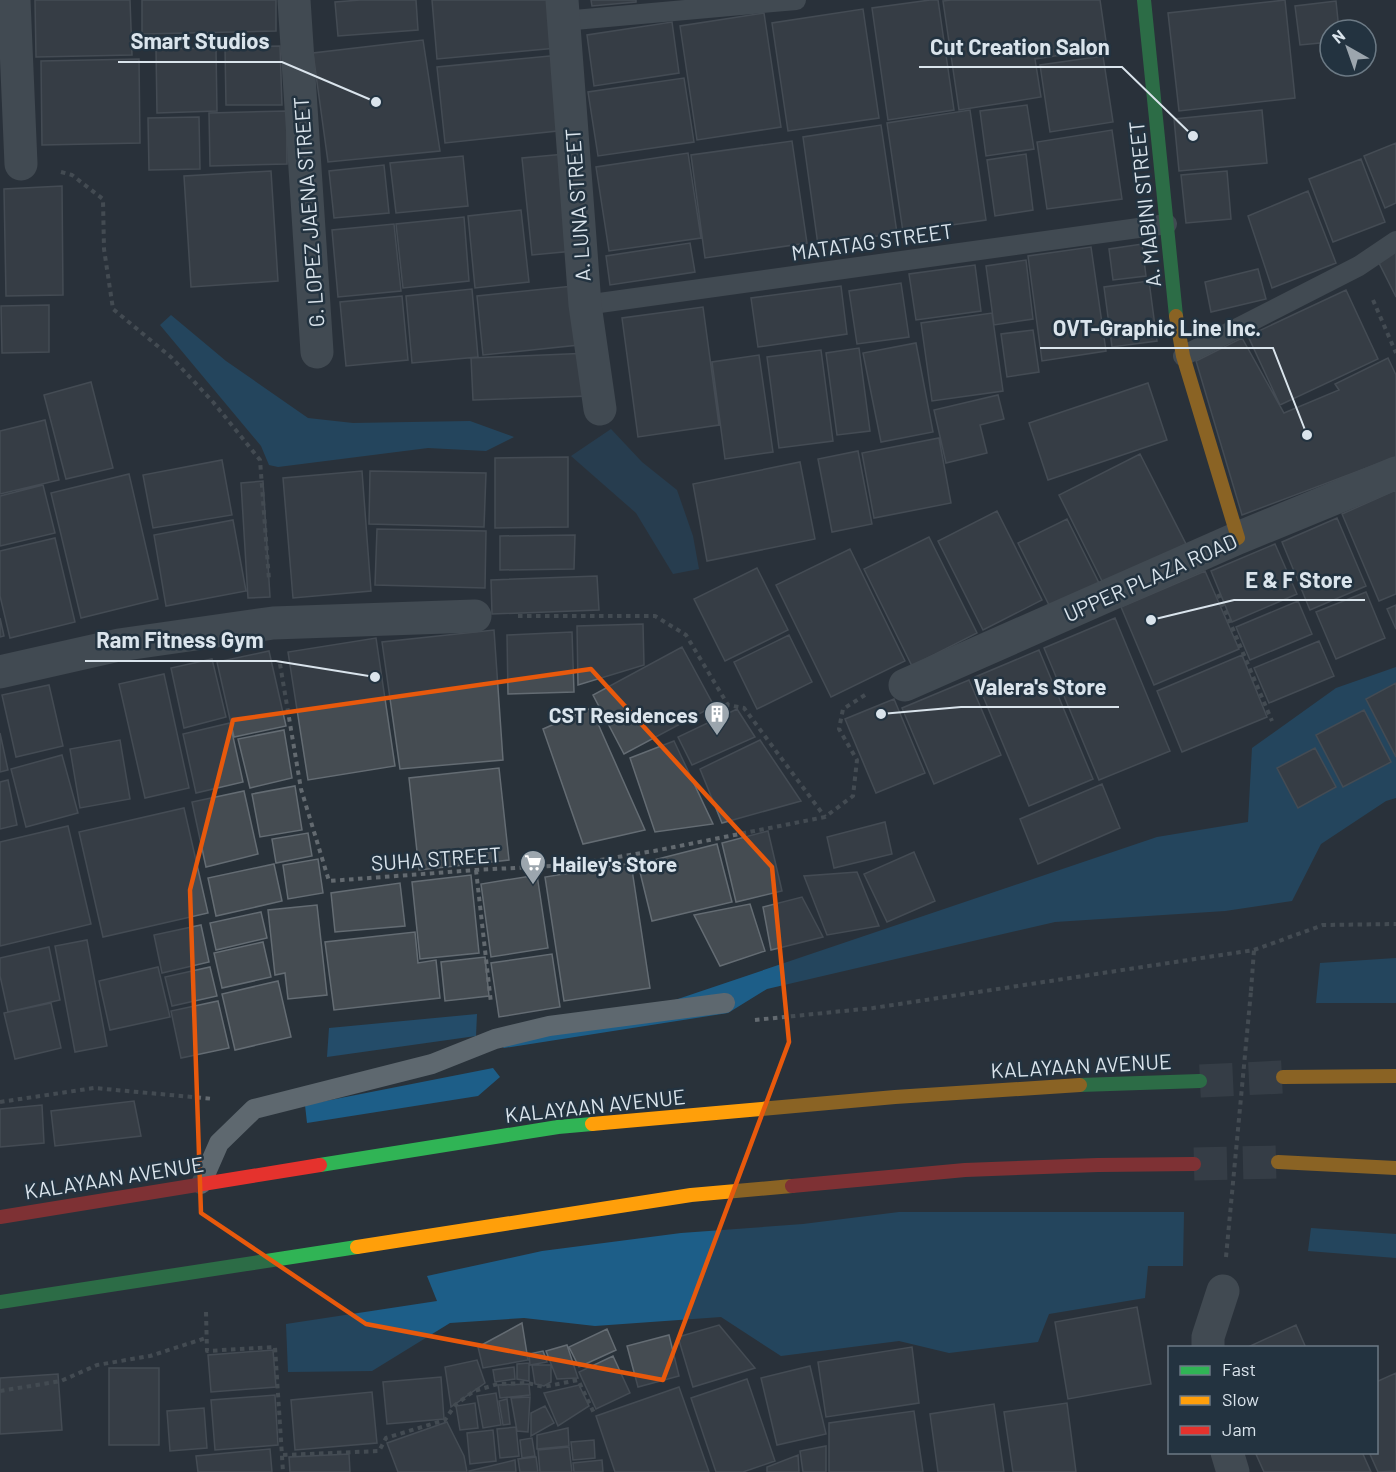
<svg xmlns="http://www.w3.org/2000/svg" width="1396" height="1472" viewBox="0 0 1396 1472" font-family="Barlow,sans-serif">
<rect width="100%" height="100%" fill="#29323a"/>
<path fill="#244c69" d="M611,429l31,33 35,28 16,46 6,33 -26,5 -37,-61 -65,-57z
M477,1014l-1,22 -149,21 2,-29z"/>
<path fill="#1d5e88" d="M171,315l55,46 82,57 45,5 117,-2 44,16 -28,14 -58,-3 -150,19 -9,-2 -8,-19 -101,-121z
M1396,667v131l-10,3 -65,43 -29,57 -67,10 -170,11 -288,67 -39,24 -224,35 -9,-9 174,-37 488,-165 91,-15 4,-74 84,-60z
M1396,958v45h-80l4,-40z
M493,1068l7,9 -22,19 -171,27 -2,-18z
M899,1212h285l-1,54h-35l-3,32 -96,16 -11,28 -89,11 -50,-12 -118,15 -60,-39 -126,9 -71,-8 -74,5 -78,48 -84,1 -2,-48 151,-23 -10,-25 115,-25 139,-18 122,-9z
M1311,1228l85,6v24l-88,-7z"/>
<path fill="#454c52" stroke="#646c73" stroke-width="1.5" d="M35,0h95l2,55 -96,2z
M142,0h134v31l-134,3z
M360,0h56l2,30 -80,6 -3,-34z
M432,0h120l5,48 -120,11z
M591,0h45v2l-44,4z
M930,0h8l16,110 -66,10 -16,-112z
M951,0h149l7,48 -72,11 6,38 -82,13 -16,-109z
M1285,0l10,98 -116,13 -11,-98z
M1336,1l3,29h-9v12l-30,3 -5,-39z
M863,9l16,109 -91,13 -16,-108z
M764,13l17,114 -84,13 -17,-114z
M672,22l7,51 -85,13 -7,-51z
M423,40l17,111 -112,11 -15,-109z
M280,46l2,59h-56l-1,-58z
M216,48l1,63 -60,2 -1,-64z
M560,55l7,75 -122,13 -8,-76z
M1103,56l10,66 -63,10 -10,-67z
M139,59l1,84 -98,2 -1,-84z
M684,78l10,64 -96,14 -10,-64z
M1027,105l7,44 -48,7 -6,-45z
M970,110l16,110 -83,12 -16,-109z
M1262,110l5,53 -88,8 -5,-52z
M287,111v53l-77,2 -1,-53z
M199,117l1,52 -51,1 -1,-52z
M881,125l16,108 -79,12 -15,-108z
M1112,130l10,69 -75,10 -10,-67z
M792,141l15,102 -102,15 -14,-103z
M1396,143v60l-11,5 -21,-52z
M688,153l13,85 -92,13 -13,-84z
M565,154l9,97 -42,4 -10,-97z
M1026,154l7,56 -38,6 -8,-56z
M463,156l5,50 -72,7 -6,-50z
M1361,159l24,63 -52,20 -24,-63z
M384,165l5,48 -55,5 -5,-47z
M271,171l7,110 -87,6 -7,-111z
M1227,171l4,48 -45,4 -5,-48z
M62,186l1,109 -57,1 -2,-107z
M1308,191l28,72 -64,25 -24,-72z
M521,210l8,72 -54,6 -7,-72z
M464,217l5,64 -66,7 -7,-64z
M394,224l7,67 -63,6 -6,-67z
M690,243l5,29 -85,13 -4,-29z
M1142,244l4,32 -33,4 -4,-31z
M1091,247l15,104 -64,10 -14,-105z
M1396,250v47l-19,-38z
M1026,260l7,59 -39,6 -8,-59z
M975,265l6,46 -65,9 -7,-46z
M1258,269l8,30 -55,13 -6,-30z
M1149,281l8,60 -45,6 -8,-60z
M901,283l8,54 -52,7 -8,-53z
M573,286l6,59 -96,10 -6,-59z
M841,286l6,48 -89,13 -7,-49z
M472,289l6,68 -66,6 -6,-67z
M1346,290l32,69 -98,46 -32,-69z
M402,296l6,64 -62,6 -6,-64z
M49,305v47l-47,1 -1,-47z
M703,307l16,118 -81,12 -16,-119z
M992,313l11,78 -71,10 -11,-78z
M1033,330l6,42 -32,5 -6,-43z
M1242,338l42,75 55,-23 -4,-6 53,-26 8,17v82l-154,58 -46,-154z
M916,343l17,89 -52,10 -18,-89z
M859,348l11,83 -33,4 -11,-82z
M821,350l12,91 -54,7 -12,-91z
M590,353l1,43 -118,4 -2,-42z
M759,355l14,97 -48,7 -13,-97z
M91,382l22,86 -47,11 -22,-84z
M1148,383l19,57 -119,40 -19,-57z
M998,395l6,24 -24,6 7,28 -41,10 -12,-53z
M45,420l14,60 -59,14v-63z
M939,438l12,65 -77,15 -12,-65z
M858,451l14,73 -40,8 -14,-73z
M1140,454l46,90 -82,41 -45,-90z
M568,457v70l-73,1v-70z
M222,460l10,55 -79,13 -10,-53z
M800,462l15,77 -108,22 -14,-77z
M362,471l9,120 -78,7 -10,-120z
M370,471l116,2 -2,54 -115,-3z
M129,474l29,125 -77,19 -30,-125z
M263,481l7,116 -22,1 -7,-115z
M43,485l12,48 -55,13v-50z
M1396,490v104l-17,7 -37,-87z
M997,511l45,89 -59,30 -45,-89z
M1337,518l29,68 -56,24 -28,-68z
M1067,519l32,64 -49,24 -32,-64z
M233,520l13,71 -80,15 -12,-71z
M377,529l109,2 -1,57 -110,-3z
M575,535l-1,34 -74,1v-34z
M929,537l48,96 -65,33 -48,-97z
M55,538l20,84 -65,16 -10,-42v-45z
M1275,544l22,50 -65,28 -21,-51z
M850,549l55,112 -74,36 -55,-112z
M757,568l31,62 -63,31 -31,-62z
M1205,571l34,78 -85,36 -33,-78z
M597,576l2,34 -107,4 -1,-34z
M1366,592l19,46 -49,21 -20,-47z
M1298,601l14,33 -62,26 -14,-33z
M1396,605v24l-9,-20z
M0,618l4,18 -4,1z
M1115,618l55,133 -71,29 -55,-132z
M643,624l1,41 -66,20 -1,-59z
M494,630l9,130 -103,9 -18,-127z
M572,632l2,60 -66,2 -1,-59z
M789,635l23,47 -55,27 -23,-47z
M376,638l19,128 -87,14 -20,-128z
M1319,641l15,35 -65,27 -15,-35z
M682,647l32,59 -90,48 -31,-59z
M1039,650l54,129 -64,27 -54,-129z
M269,651l17,75 -52,11 -17,-75z
M1242,655l25,62 -85,35 -25,-61z
M212,659l14,58 -42,11 -13,-60z
M164,674l25,114 -44,10 -26,-114z
M969,680l32,75 -67,29 -32,-76z
M1396,683v74l-30,-58z
M49,685l14,61 -47,11 -14,-62z
M894,699l31,74 -49,20 -31,-74z
M591,708l54,122 -62,14 -40,-115z
M737,709l18,28 -63,28 -14,-28z
M1364,710l27,52 -48,25 -27,-52z
M230,723l13,59 -47,11 -13,-59z
M284,730l8,48 -42,10 -12,-49z
M0,733l8,37 -8,2z
M120,740l10,59 -50,9 -10,-59z
M760,740l41,61 -79,22 -22,-54z
M674,741l39,83 -58,8 -25,-74z
M1315,748l21,39 -38,21 -21,-40z
M62,755l16,58 -52,14 -15,-58z
M499,768l10,92 -90,10 -10,-92z
M8,780l9,45 -17,4v-47z
M1102,784l18,44 -82,36 -18,-45z
M295,786l7,44 -42,7 -8,-43z
M244,791l14,63 -52,13 -14,-65z
M184,808l24,105 -105,24 -24,-105z
M885,822l7,32 -58,14 -7,-31z
M68,826l23,98 -91,22v-104z
M768,831l14,60 -46,11 -14,-59z
M308,833l4,23 -36,7 -4,-24z
M717,844l15,58 -80,19 -14,-57z
M914,852l21,49 -48,21 -23,-48z
M318,859l5,34 -35,6 -5,-34z
M631,863l19,125 -86,13 -19,-124z
M274,864l8,37 -66,15 -8,-38z
M857,872l22,54 -52,9 -23,-59z
M471,875l8,78 -59,6 -8,-77z
M537,875l11,73 -57,9 -10,-73z
M400,883l5,43 -70,6 -4,-39z
M802,897l21,40 -52,13 -8,-43z
M750,904l15,47 -45,15 -26,-51z
M317,905l10,90 -39,4 -3,-26 -10,2 -7,-65z
M261,912l6,26 -51,12 -6,-27z
M201,925l8,37 -47,11 -8,-38z
M415,932l3,31 18,-3 4,38 -106,12 -9,-68z
M87,940l20,106 -32,6 -20,-106z
M263,942l8,35 -49,11 -8,-35z
M49,947l11,53 -52,12 -8,-36v-18z
M552,954l8,53 -61,10 -8,-54z
M485,957l4,39 -44,5 -4,-39z
M158,967l12,50 -60,13 -11,-49z
M210,967l7,29 -45,10 -7,-29z
M278,981l13,56 -56,13 -13,-56z
M218,1001l11,47 -48,10 -10,-47z
M51,1003l10,45 -46,11 -11,-46z
M134,1101l7,35 -86,10 -4,-35z
M42,1105l2,38 -44,4v-38z
M1137,1307l14,77 -83,15 -13,-77z
M522,1323l6,37 -45,8 -5,-21z
M719,1325l36,43 -62,19 -15,-50z
M1296,1325l10,23h-60z
M607,1329l9,21 -37,17 -10,-20z
M669,1335l10,41 -41,11 -11,-41z
M567,1345l11,33 -21,1 -11,-28z
M912,1347l7,56 -93,14 -8,-55z
M273,1350l3,37 -65,5 -3,-37z
M543,1351l4,11 -17,3 -1,-11z
M613,1356l17,37 -34,16 -17,-37z
M477,1360l8,23 -34,24 -6,-40z
M529,1363v18l-12,-2v-15z
M532,1365h19v17l-7,4 -9,-2z
M810,1366l16,68 -49,11 -16,-67z
M514,1367l1,12 -20,3 -2,-12z
M109,1368h50v77h-50z
M1396,1373v98l-18,1 -9,-20h7v-70z
M58,1374l4,56 -62,4v-56z
M441,1377l3,42 -57,5 -4,-42z
M747,1379l28,82 -32,11h-27l-25,-74z
M529,1384l1,11 -30,3 -2,-13z
M579,1385l10,21 -31,20 -14,-33z
M679,1387l30,85h-94l-19,-56z
M372,1392l5,51 -82,7 -4,-50z
M496,1393l5,32 -18,3 -6,-32z
M275,1395l3,50 -63,5 -4,-50z
M530,1397l-2,35 -11,-1 -6,-33z
M507,1399l3,25 -7,1 -4,-24z
M475,1403l3,25 -18,2 -4,-24z
M1067,1403l9,69h-63l-9,-60z
M994,1404l10,68h-66l-8,-58z
M545,1406l9,17 -23,13v-23z
M204,1408l3,40 -37,3 -3,-40z
M914,1411l9,61h-94v-49z
M447,1422l17,34 3,16h-69l-11,-29z
M516,1427l3,29 -19,2 -3,-29z
M568,1428l1,18 -32,3v-14z
M493,1430l3,31 -26,3 -3,-31z
M532,1438l3,18 -13,2 -2,-18z
M594,1440l1,18 -22,2 -2,-18z
M826,1446v26h-23l-3,-21z
M569,1447l3,25h-32l-2,-22z
M270,1449l2,23h-74l-2,-16z
M1255,1452h107l9,20h-107z
M349,1454l1,18h-60l-1,-15z
M798,1455l1,17h-32v-5z
M536,1457l2,15h-18l-2,-13z
M515,1460l1,12h-47v-1z
M602,1460l1,12h-29l-1,-9z"/>
<g fill="none" stroke-linecap="round" stroke-linejoin="round">
<path stroke="#444d55" stroke-width="33" stroke-dasharray="33 16" stroke-linecap="butt" d="M1200,1081l83,-4
M1194,1164l84,-2"/>
<path stroke="#636a70" stroke-width="4" stroke-dasharray="4.5 4.5" stroke-linecap="butt" d="M61,172l11,3 31,24 1,50 9,60 59,49 41,44 47,58 9,120
M1373,300l23,53
M1218,594l54,127
M518,616h137l31,19 42,70 16,3 81,109
M280,664l21,125 28,92 147,-11 93,-5 85,-14 171,-34 28,-21 4,-36 -18,-31 4,-20 22,-14
M476,870l15,133
M1251,991l3,-41
M755,1020l118,-12 381,-58 69,-25 73,-1
M0,1102l94,-14 120,11
M206,1312l1,39 68,-4 8,125
M0,1391l61,-10 36,-16 53,-9 56,-18
M283,1455l96,-4 7,-13 59,-18 10,-15 19,-14 24,-7 30,-1 15,4 35,-7 16,33"/>
<path stroke="#5e686f" stroke-width="20" d="M563,21l233,-21
M585,305l582,-81
M1183,356l176,-90 37,-25
M201,1184l18,-41 35,-34 178,-45 63,-25 54,-13 176,-23"/>
<path stroke="#5e686f" stroke-width="33" d="M14,0l7,164
M294,0l23,352
M562,0l23,305 15,104
M0,672l119,-27 154,-22 202,-7
M905,685l333,-147 158,-65
M1208,1348v-11l15,-46
M1227,1452l6,20"/>
<path stroke="#30b455" stroke-width="14" d="M1144,0l32,316
M1080,1085l120,-4
M320,1165l238,-38 34,-3
M0,1302l357,-55"/>
<path stroke="#ff9f0a" stroke-width="14" d="M1176,316l7,40 55,182
M1283,1077l113,-1
M592,1124l303,-27 185,-12
M1278,1162l118,6
M357,1247l334,-52 101,-9"/>
<path stroke="#e5322d" stroke-width="14" d="M792,1186l173,-16 133,-5 96,-1
M0,1217l320,-52"/>
<path stroke="#636a70" stroke-width="4" stroke-dasharray="4.5 4.5" stroke-linecap="butt" d="M1226,1257l25,-266"/>
</g>
<path d="M0 0H1396V1472H0ZM591,669l181,198 17,175 -126,338 -297,-56 -165,-111 -11,-323 43,-170z" fill="#29323a" fill-opacity=".55" fill-rule="evenodd"/>
<path fill="none" stroke="#e8590c" stroke-width="4.5" stroke-linejoin="round" d="M591,669l181,198 17,175 -126,338 -297,-56 -165,-111 -11,-323 43,-170z"/>
<defs>
<symbol id="building-pin" viewBox="-11 -11 22 30"><path d="M0 17L-7.5 6A9.5 9.5 0 1 1 7.5 6Z" fill="#9ca6ae" stroke="#233340"/><path d="M-4-6H4V6H1V3H-1V6H-4ZM-2.5-4.3h1.7v1.8h-1.7ZM.8-4.3h1.7v1.8H.8ZM-2.5-1h1.7V.8h-1.7ZM.8-1h1.7V.8H.8Z" fill="#fff"/></symbol>
<symbol id="supermarket-pin" viewBox="-11 -11 22 30"><path d="M0 17L-7.5 6A9.5 9.5 0 1 1 7.5 6Z" fill="#9ca6ae" stroke="#233340"/><path d="M-6-5.5h2.5l.6 2H6L4.5 2H-2.5L-4.4-4H-6ZM-1.5 3.2a1.3 1.3 0 1 0 .1 0ZM3 3.2a1.3 1.3 0 1 0 .1 0Z" fill="#fff"/></symbol>
</defs>
<g fill-rule="evenodd">
<use href="#building-pin" x="702" y="699" width="30" height="40"/>
<use href="#supermarket-pin" x="518" y="848" width="30" height="40"/>
</g>
<g text-anchor="middle" dominant-baseline="central" stroke-width="5" stroke-linejoin="round" paint-order="stroke">
<g font-size="21" fill="#dae4ec" stroke="#233340">
<text transform="translate(1144 204) rotate(-96)">A. MABINI STREET</text>
<text transform="translate(577 205) rotate(-94)">A. LUNA STREET</text>
<text transform="translate(308 212) rotate(-94)">G. LOPEZ JAENA STREET</text>
<text transform="translate(872 241) rotate(-8)">MATATAG STREET</text>
<text transform="translate(1150 577) rotate(-24)">UPPER PLAZA ROAD</text>
<text transform="translate(436 858) rotate(-4)">SUHA STREET</text>
<text transform="translate(1081 1065) rotate(-3)">KALAYAAN AVENUE</text>
<text transform="translate(595 1105) rotate(-6)">KALAYAAN AVENUE</text>
<text transform="translate(114 1177) rotate(-9)">KALAYAAN AVENUE</text>
</g>
<g font-size="21" font-weight="bold" fill="#dae4ec" stroke="#233340" text-anchor="end">
<text x="698" y="714">CST Residences</text>
<text x="552" y="863" text-anchor="start">Hailey's Store</text>
</g>
</g>
<path fill="none" stroke="#dae4ec" stroke-width="2" d="M376 102L282 62H118M1193 136L1122 67H919M1307 435L1273 348H1040M1151 620L1234 600H1365M375 677L276 661H85M881 714L961 707H1119"/>
<g fill="#dae4ec" stroke="#233340" stroke-width="2">
<circle cx="376" cy="102" r="6"/>
<circle cx="1193" cy="136" r="6"/>
<circle cx="1307" cy="435" r="6"/>
<circle cx="1151" cy="620" r="6"/>
<circle cx="375" cy="677" r="6"/>
<circle cx="881" cy="714" r="6"/>
</g>
<g font-size="22" text-anchor="middle" font-weight="bold" fill="#dae4ec" stroke="#233340" stroke-width="5" stroke-linejoin="round" paint-order="stroke">
<text x="200" y="49">Smart Studios</text>
<text x="1020" y="55">Cut Creation Salon</text>
<text x="1157" y="336">OVT-Graphic Line Inc.</text>
<text x="1299" y="588">E &amp; F Store</text>
<text x="180" y="648">Ram Fitness Gym</text>
<text x="1040" y="695">Valera's Store</text>
</g>
<rect x="1168" y="1346" width="210" height="108" fill="#233340" stroke="#6c7a85" stroke-width="1.5"/>
<rect x="1180" y="1366" width="30" height="9" fill="#30b455" stroke="#6c7a85" stroke-width="1.5"/>
<text x="1222" y="1376" font-size="18" fill="#dae4ec">Fast</text>
<rect x="1180" y="1396" width="30" height="9" fill="#ff9f0a" stroke="#6c7a85" stroke-width="1.5"/>
<text x="1222" y="1406" font-size="18" fill="#dae4ec">Slow</text>
<rect x="1180" y="1426" width="30" height="9" fill="#e5322d" stroke="#6c7a85" stroke-width="1.5"/>
<text x="1222" y="1436" font-size="18" fill="#dae4ec">Jam</text>
<g transform="translate(1348 48) rotate(320)"><circle r="28" fill="#233340" stroke="#6c7a85" stroke-width="1.5"/>
<path d="M0-4.5L10 22L0 15L-10 22Z" fill="#9ca6ae"/>
<text y="-9" font-size="16" font-weight="bold" text-anchor="middle" fill="#dae4ec">N</text>
</g>
</svg>
